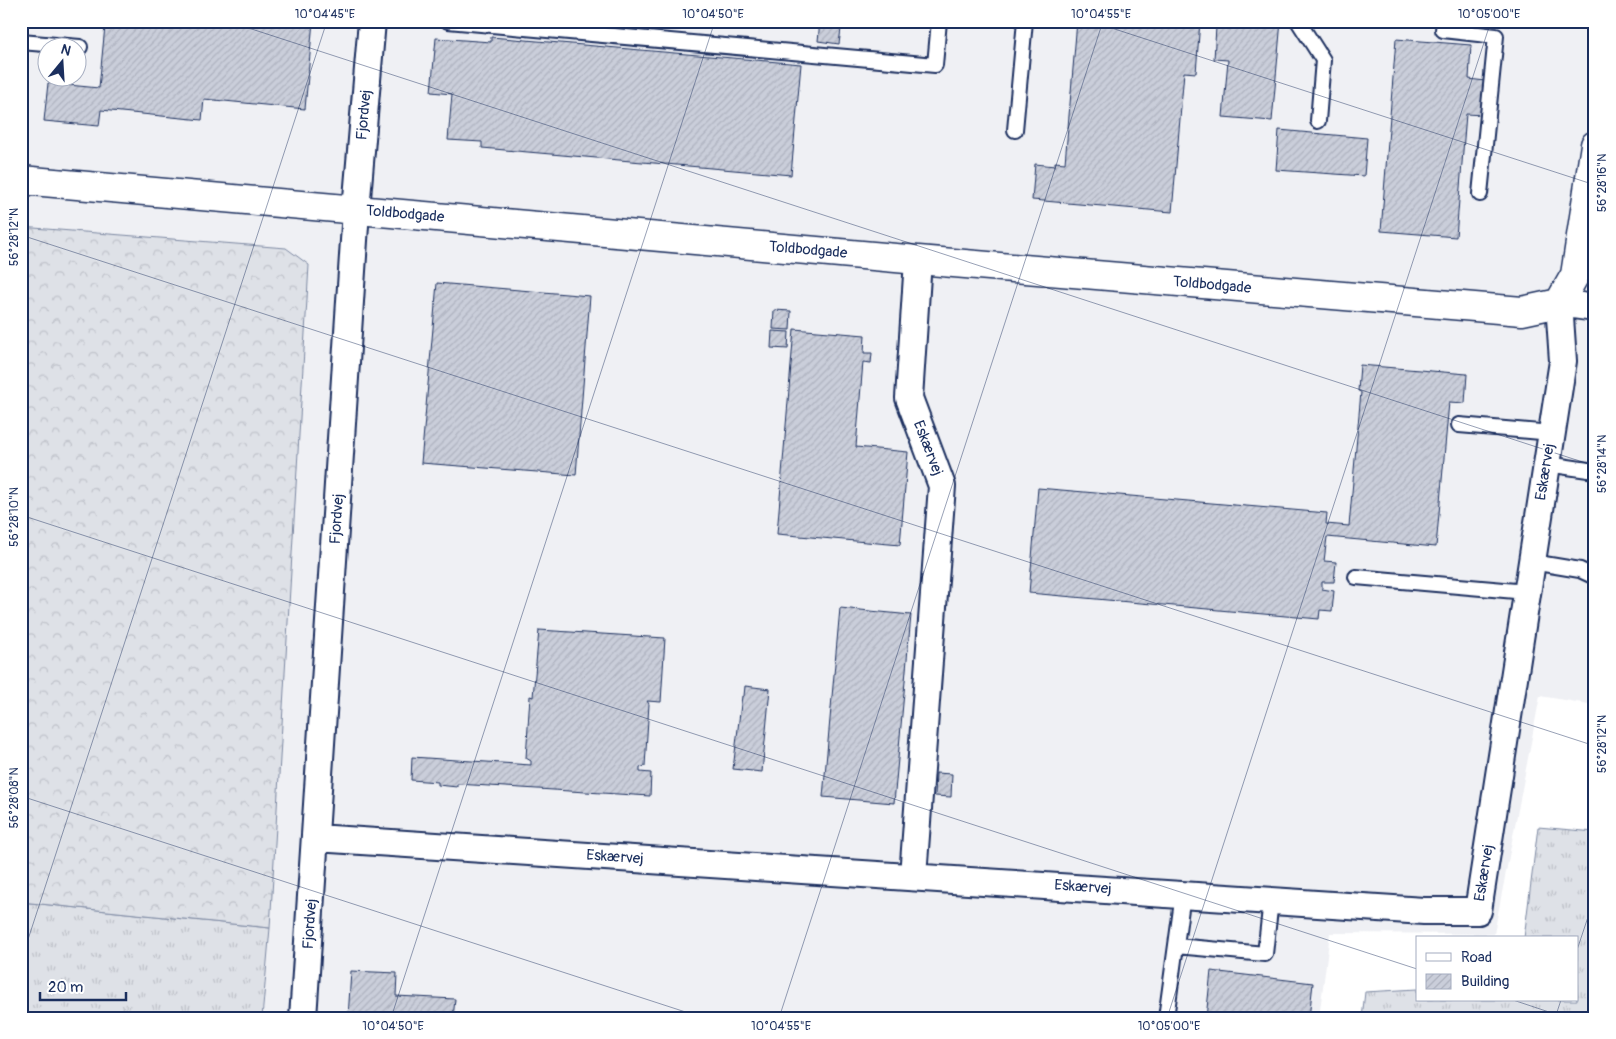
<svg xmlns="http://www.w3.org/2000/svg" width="1616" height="1039" viewBox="0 0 1616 1039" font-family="Pangolin,sans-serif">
<defs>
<pattern id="grass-tufts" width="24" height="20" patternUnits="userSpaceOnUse" patternTransform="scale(1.25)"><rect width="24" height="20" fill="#dee1e7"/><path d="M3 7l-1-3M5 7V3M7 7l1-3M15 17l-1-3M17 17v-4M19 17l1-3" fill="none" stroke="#bec1c9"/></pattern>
<pattern id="forest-crowns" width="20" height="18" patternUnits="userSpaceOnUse" patternTransform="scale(1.25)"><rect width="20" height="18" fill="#dee1e7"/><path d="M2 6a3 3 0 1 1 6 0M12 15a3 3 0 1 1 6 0" fill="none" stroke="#bec1c9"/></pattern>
<pattern id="building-hatch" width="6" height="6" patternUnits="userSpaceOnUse" patternTransform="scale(1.25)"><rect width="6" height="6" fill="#caceda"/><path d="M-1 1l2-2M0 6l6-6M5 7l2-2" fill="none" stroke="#adb1be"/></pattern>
</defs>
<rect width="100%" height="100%" fill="#fff"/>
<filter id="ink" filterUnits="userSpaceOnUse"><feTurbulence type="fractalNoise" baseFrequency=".02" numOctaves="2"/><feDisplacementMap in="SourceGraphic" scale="10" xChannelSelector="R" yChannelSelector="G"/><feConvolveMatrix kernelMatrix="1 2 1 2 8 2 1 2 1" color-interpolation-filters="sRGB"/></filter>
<g filter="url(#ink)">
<path fill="#eff0f4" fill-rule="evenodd" d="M21,21h1574v684l-55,-9 -46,238 -164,-1 -11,85h-1056l46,-753 -23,-17 -265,-21zM48,48h30v30h-30z"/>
<path fill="url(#grass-tufts)" stroke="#7c88a2" d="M1538,827l57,5v186h-233l3,-26 52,-3v11h160v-62h-53z
M21,902l249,26 -8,90h-241z"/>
<path fill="url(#forest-crowns)" stroke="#7c88a2" d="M21,227l265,21 23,17 -39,663 -249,-26z"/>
<path fill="url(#building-hatch)" stroke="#1b2f5e" d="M54,21h259l-8,88 -101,-10 -2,21 -101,-10 -2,16 -55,-5 4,-38 51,5 6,-62z
M739,21h31v3z
M820,21h22l-3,23 -21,-3z
M1077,21h123l-4,52 -12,-1 -12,140 -140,-12 3,-36 20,2v-4l10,1z
M1231,21h50l-9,100 -49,-4 5,-57 -14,-1 2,-32 15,2z
M491,37l310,27 -10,111 -309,-27v-6l-34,-2 4,-46 -21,-2 5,-54 55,4z
M1396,39l75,6 -2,34 16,2 -3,34 -16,-1 -10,123 -75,-6z
M1279,130l88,8 -3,38 -88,-6z
M437,283l153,13 -14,179 -155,-12z
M774,310l17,1 -1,19 -17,-1z
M794,329l71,6 -1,18h8l-1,10 -8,-1 -7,85 52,5 -8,93 -123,-11z
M772,331l17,1 -1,17 -17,-1z
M1360,365l107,9 -2,29 -16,-1 -13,145 -109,-10 -3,24 12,1 -2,20h-12v7l12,2 -2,20 -12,-1 -1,9 -290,-26 9,-105 289,25 -1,11 23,2 12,-134 -3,-1z
M840,608l71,7 -17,188 -71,-6z
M539,630l126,8 -4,64 -14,-1 2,3 -4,62 -5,2v4l11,1 -1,23 -193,-12v3l-19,-2v-3l-27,-2 1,-23 119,8v-4l-5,-3 4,-62 3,1z
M745,686l25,3 -8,83 -29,-3 9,-73h2z
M936,773l16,1 -1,23 -16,-1z
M351,971l46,2 -1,23 59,3 -2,19h-105z
M1211,971l102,12 -4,35h-103z"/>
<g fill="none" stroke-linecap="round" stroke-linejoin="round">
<defs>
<path id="lane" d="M448,21l487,44 4,-44
M1298,21l25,39 -5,61
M1444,21l-1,9 53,6 -16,158
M21,42l59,5
M1015,130l10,-109
M1459,425l93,8
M1547,464l48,7
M1532,562l48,8 15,7
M1356,577l171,15
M1176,946l89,8 6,-54
M1166,1018l17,-124"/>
<path id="street" d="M316,838l1108,73h54l85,-550 -4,-58 36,5
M913,876l29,-390 -33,-88 9,-138
M303,1018l53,-808 16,-189"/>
<path id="secondary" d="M21,180l897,80 604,51 37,-8 16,-28 20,-130"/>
</defs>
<use href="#lane" stroke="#1b2f5e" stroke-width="18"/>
<use href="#street" stroke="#1b2f5e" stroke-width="30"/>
<use href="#secondary" stroke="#1b2f5e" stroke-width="31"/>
<use href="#lane" stroke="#fff" stroke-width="14"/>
<use href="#street" stroke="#fff" stroke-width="26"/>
<use href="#secondary" stroke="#fff" stroke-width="28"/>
</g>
</g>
<path fill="none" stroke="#1b2f5e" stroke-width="1" stroke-opacity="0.45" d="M227,21l1368,445M1090,21l505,164M21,235l1574,511M21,515l1396,454M21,796l683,222M1577,950l18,-54M21,961l306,-940M1513,1000l54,18M391,1018l324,-997M779,1018l324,-997M1167,1018l324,-997M1555,1018l6,-18"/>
<g text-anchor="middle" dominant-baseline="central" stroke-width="4.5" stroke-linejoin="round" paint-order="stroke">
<g font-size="15" fill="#1b2f5e" stroke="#fff">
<text transform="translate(364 115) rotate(-85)">Fjordvej</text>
<text transform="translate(405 214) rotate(5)">Toldbodgade</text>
<text transform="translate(808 250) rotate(5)">Toldbodgade</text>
<text transform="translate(1212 285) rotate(5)">Toldbodgade</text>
<text transform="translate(928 448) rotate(69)">Eskærvej</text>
<text transform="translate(1545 472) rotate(-81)">Eskærvej</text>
<text transform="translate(337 519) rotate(-86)">Fjordvej</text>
<text transform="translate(615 857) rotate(4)">Eskærvej</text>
<text transform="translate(1484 873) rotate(-81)">Eskærvej</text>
<text transform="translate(1083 887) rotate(4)">Eskærvej</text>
<text transform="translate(310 924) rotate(-86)">Fjordvej</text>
</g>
</g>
<rect width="1616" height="1039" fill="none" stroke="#fff" stroke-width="55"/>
<rect x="1416" y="936" width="162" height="65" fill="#ffffff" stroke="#a4acbf"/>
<rect x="1426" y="953" width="25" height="8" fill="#ffffff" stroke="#a4acbf"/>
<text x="1461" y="962" font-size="15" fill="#1b2f5e">Road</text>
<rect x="1426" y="974" width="25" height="15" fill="url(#building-hatch)" stroke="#a4acbf"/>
<text x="1461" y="986" font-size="15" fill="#1b2f5e">Building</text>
<g transform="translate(62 62) rotate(18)"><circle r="24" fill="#ffffff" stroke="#a4acbf"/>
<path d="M0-4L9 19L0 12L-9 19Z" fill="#1b2f5e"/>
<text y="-8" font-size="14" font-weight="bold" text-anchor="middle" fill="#1b2f5e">N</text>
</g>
<path d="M40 992v8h86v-8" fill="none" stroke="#1b2f5e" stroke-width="2.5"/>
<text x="48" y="992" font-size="15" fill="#1b2f5e" stroke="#ffffff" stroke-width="4" paint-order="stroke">20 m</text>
<rect x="28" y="28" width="1560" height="984" fill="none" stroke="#1b2f5e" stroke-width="2"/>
<g font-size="12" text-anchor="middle" fill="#1b2f5e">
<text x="325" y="18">10°04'45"E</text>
<text x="713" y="18">10°04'50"E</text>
<text x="1101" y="18">10°04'55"E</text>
<text x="1489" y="18">10°05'00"E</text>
<text transform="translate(1602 183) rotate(-90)" y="4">56°28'16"N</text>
<text transform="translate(14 237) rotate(-90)" y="4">56°28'12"N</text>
<text transform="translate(1602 464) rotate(-90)" y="4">56°28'14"N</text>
<text transform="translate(14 517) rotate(-90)" y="4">56°28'10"N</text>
<text transform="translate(1602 744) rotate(-90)" y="4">56°28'12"N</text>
<text transform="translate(14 798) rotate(-90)" y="4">56°28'08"N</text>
<text x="393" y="1030">10°04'50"E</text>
<text x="781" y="1030">10°04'55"E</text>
<text x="1169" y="1030">10°05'00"E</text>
</g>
</svg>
